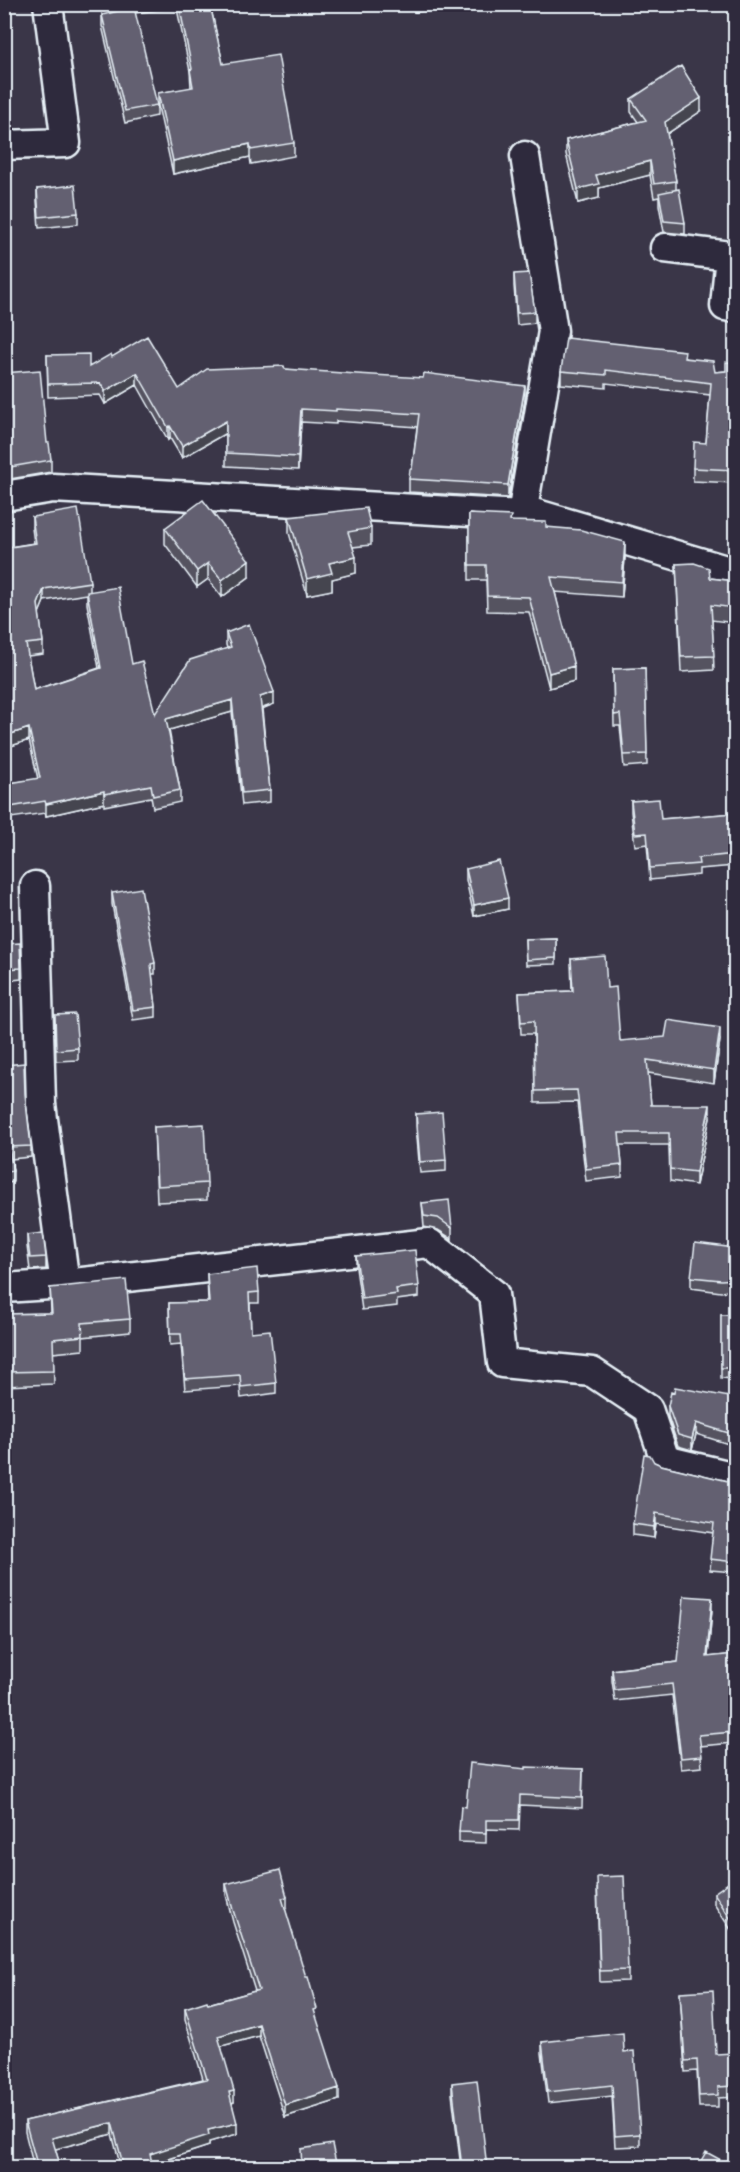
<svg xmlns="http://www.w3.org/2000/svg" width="740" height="2172" viewBox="0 0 740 2172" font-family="'Shantell Sans',sans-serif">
<rect width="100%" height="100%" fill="#3a3648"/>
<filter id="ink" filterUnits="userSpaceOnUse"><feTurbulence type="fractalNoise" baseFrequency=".0167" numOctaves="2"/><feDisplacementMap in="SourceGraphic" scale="12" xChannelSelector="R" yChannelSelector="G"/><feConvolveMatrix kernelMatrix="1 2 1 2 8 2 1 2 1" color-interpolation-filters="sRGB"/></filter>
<g filter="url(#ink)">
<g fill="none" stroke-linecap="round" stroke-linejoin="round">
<defs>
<path id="minor" d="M4,145l62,-2 -18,-139
M665,248l65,8 -5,50 11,2
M4,496l49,-8 469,27 8,-3 206,61
M522,515l31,-184 -28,-175
M35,886l6,218 24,180
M4,1288l61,-4 364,-41 65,51 8,69 90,9 56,37 17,51 71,17"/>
</defs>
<use href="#minor" stroke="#e8f1f8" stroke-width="33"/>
<use href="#minor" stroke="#2f2a3d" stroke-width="28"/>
</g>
<path fill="#555361" stroke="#e8f1f8" stroke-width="1.5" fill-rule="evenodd" d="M134,4h33v5l-32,4z
M176,4h34l13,60 71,79v13l-43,8 -1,-7 -77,17 -15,-68v-13l33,-5 -1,-17z
M415,4h33v5l-33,3z
M102,15l55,90v11l-32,7 -23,-97z
M631,99l70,12 -34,23 9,47v9l9,33v11l-21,-2 -5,-27v-8l-5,1 -4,-23 -51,13v10l-21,5 -12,-49v-14l72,-18 -7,-10z
M37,189l41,24v11l-39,4 -2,-27z
M514,274l21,38v11l-18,2 -3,-39z
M47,355l42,12 23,-10 67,32 106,-20 240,30 -17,99 -99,-6v-13l3,-10 5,-42 -81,-6v3l-35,-2 -3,48 -72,-4v-33l-44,25 -12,-20 -2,2 -31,-55 -32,19 -5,-9 -52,2z
M685,358l30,14 11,-1 9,-8v120l-42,-2v-13l13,-25 4,-48 -104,-12v5l-45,-4v-13z
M4,373l43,70 4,17v12l-47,8z
M469,514l77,13 79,30 -3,40 -67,-5 19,89 -25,7 -20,-76 -42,-1 -1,-31h-17z
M32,517l58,65v10l42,72 23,50 72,-66 -1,-3v-12l48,71 -12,5 8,81v12l-28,3 -10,-93 -63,18 11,60v12l-27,6 -2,-11 -47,9v-3l-58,13 -1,-3 -41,6v-35l34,-5 -9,-39 -18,6 -2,-7 -5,1v-192l30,-5 -2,-15zM87,594v10l12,64 -65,22 -6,-34 15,-2v-12l-4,-29 5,-12z
M289,517l82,11v17l-18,2 3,26 -24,6v11l-25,5 -18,-62z
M165,528l84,49 -27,20 -14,-18 -11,8 -32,-43z
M676,564l34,14 25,3v42l-23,-3 2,50 -33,2z
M645,668l2,97 -23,2 -4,-41h-6l-1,-57z
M730,687h5v61l-5,-46z
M631,801l30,18 74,-6v53l-36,3v6l-49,5 -3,-36 -12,2 -4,-34z
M466,869l42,40 -34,7 -8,-36z
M112,893l43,70v11h-3l4,33v10l-23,3 -21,-116z
M556,938v26l-30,1 -1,-26z
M4,944l17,24v11l-17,2z
M571,959l36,29 13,53 100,-1 -6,43 -66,-10 3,32 59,12 -14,68 -26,-4 -1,-36h-49l2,20v12l-36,4 -9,-79 -42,1 -1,-69h-13l-2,-41 53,-2z
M55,1015l23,33v12l-22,1z
M4,1067l21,27 6,52v11l-20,2 2,12v11l-9,2z
M416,1114l30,46v11l-26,2 -4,-47z
M154,1127l53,56v17l-50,2z
M422,1203l30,25v11l-14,-9 -14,-3z
M27,1235l19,22v12l-16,1 -3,-24z
M735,1248v42l-14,2 -30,-4v-11z
M356,1256l63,30v11l-22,3v6l-35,4 -6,-42z
M207,1274l52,18v11h-9l1,29 25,51v10l-35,5 -1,-12 -55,4 -4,-46 -11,1 -1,-42 39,-1z
M50,1288l80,31v13l-47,5v13l-30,3 1,31 -50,2v-72l47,-1z
M721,1315h14v64l-14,-1z
M735,1398v48l-39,-12 -4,16 -14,-4 -10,-30v-10z
M654,1462l7,3 71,17h3v90l-25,-2 3,-37 -57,-9 -2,14 -21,-3v-11z
M712,1609l-4,48 27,-3v86h-1v3l-34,3 2,21 -21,2 -9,-74 -57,6 -3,-20v-11l66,-8z
M526,1769h57l-1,39 -62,-3 -1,25 -33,-1v14l-27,-1v-10l7,-25z
M226,1884l61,24 -2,1 54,191 -54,17 -26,-81 -38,10 13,56 -2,1 5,31 -28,8v4l-57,19 1,3h-32l-9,-34 -57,15 6,19h-27l-9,-36v-11l178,-42 -18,-60v-11l23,-4 47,-13 -22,-69 -7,-27z
M735,1887v49l-21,-32v-11z
M597,1888l31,82v11l-28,1z
M680,1992l54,94v11l-16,1v9h-19l-2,-36 -12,1z
M542,2042l82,10 16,82v12l-25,1 -3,-51 -64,7 -6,-50z
M452,2083l35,85h-26l-9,-74z"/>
<path fill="#45444f" stroke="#e8f1f8" stroke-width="1.5" d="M701,98v13l-36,24v-13z
M250,144v13l-77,17v-13z
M650,161v14l-51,13v10l-21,5v-14l18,-14z
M137,373v12l-32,19v-13z
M525,386v13l-17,99v-13z
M301,409v13l-3,48v-13z
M226,421v12l-44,25v-12z
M170,426v12l-2,2v-13z
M625,542v15l-3,40v-15z
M356,557v16l-24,6v11l-25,5v-16l22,-16z
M249,560v17l-27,20v-17z
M208,563v16l-11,8v-16z
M44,589v12l-6,15v-12z
M574,666v15l-25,7v-15z
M274,692v12l-14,5v-12z
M232,700v12l-66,19v-12z
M29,728v12l-18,6v-12z
M104,791v12l-58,13v-12z
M508,898v11l-34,7v-11z
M720,1028v12l-6,43v-13z
M710,1105v12l-14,68v-13z
M696,1423v11l-4,16v-11z
M656,1513v11l-2,14v-11z
M712,1598v11l-5,59v-11z
M287,1897v11l-5,2v-12z
M259,2024v12l-41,11v-11z
M339,2088v12l-54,17v-12z
M234,2091v11l-5,2v-12z
M112,2123v11l-60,16v-12z
M237,2123v11l-28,8v4l-59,19v-11l58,-24z"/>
<path fill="#636171" stroke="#e8f1f8" stroke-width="1.5" d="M179,4h31l13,60 55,-9 16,88 -43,7 -1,-6 -77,17 -15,-68 35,-6 -3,-17 2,-1z
M134,7l23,98 -32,6 -23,-96z
M681,66l20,32 -36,24 11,59 -22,3 -4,-23 -54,14 3,9 -21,5 -12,-49 80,-20 -15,-21z
M75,185l3,28 -39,4 -2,-28z
M679,189l6,34 -21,-2 -5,-28z
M529,273l6,39 -18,1 -3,-39z
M147,336l32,53 28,-20 77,-3 1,3 72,5 66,4 1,-5 101,13 -17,99 -99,-6 1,-10h2l7,-55 -83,-5v2l-35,-2 -3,48 -72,-4v-32l-44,25 -12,-20 -2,1 -31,-54 -32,18 -5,-8 -52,1 -1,-29 42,-1v13l22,-13 1,3z
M566,338l119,13 -1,7 29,3 2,11 11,-1v-9l9,1v107l-42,-2 1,-26 12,1 5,-60 -105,-13v5l-45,-4z
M40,370l7,73h2l2,17 -47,8v-95z
M203,500l46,60 -27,20 -14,-17 -11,8 -32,-43z
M366,508l5,20 -23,4 8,25 -27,6 3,10 -25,6 -18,-62z
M78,509l12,73 -46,7 -6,15 5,38 -17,2 8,46 67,-22 -14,-76 31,-5 14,77 10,-3 13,53 35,-54 41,-13 -5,-14 23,-9 25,68 -14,5 10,93 -28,3 -10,-93 -66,19 14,71 -27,6 -2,-11 -47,9v-3l-58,13 -1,-3 -41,7v-24l36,-6 -11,-50 -18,6 -2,-7 -5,1v-180l32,-5 -4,-26z
M469,514l42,2 -1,5 36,1v5l35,3 44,12 -3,40 -71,-5 23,89 -25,7 -20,-76 -42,-1 -1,-31h-17z
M694,563l15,5 1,10 25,3v27l-24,-3 3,51 -33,1 -5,-93z
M645,668l2,86 -23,1 -4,-41 -6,1 -1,-46z
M730,687h5v46z
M659,799l2,20 74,-6v41l-37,4 1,6 -49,4 -3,-35 -12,1 -4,-33z
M499,861l9,37 -34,7 -8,-36z
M141,888l14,75 -4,1 5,43 -23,3 -21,-117z
M556,938v20l-30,2 -1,-21z
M20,943l1,25 -17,1v-25z
M605,956l2,32 9,-1 4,54 45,-4 3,-17 52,8 -6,42 -67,-10 4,45h59l-14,67 -26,-3 -1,-36h-50l3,32 -36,4 -9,-79 -42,1 -1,-70 -13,1 -2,-29 54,-2 -2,-32z
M75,1014l3,34 -22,2 -1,-35z
M24,1063l1,31 6,52 -22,1 4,24 -9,1v-105h3l-1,-2z
M442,1112l4,48 -26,2 -4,-48z
M204,1124l3,59 -50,3 -3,-59z
M449,1200l3,28 -14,-10 -14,-2 -2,-13z
M43,1233l3,24 -16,1 -3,-23z
M695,1243l40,5v31l-14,1 -30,-3z
M415,1250l4,36 -23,3 1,5 -35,5 -6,-43z
M257,1268l2,24 -10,1 2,39 19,-2 6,53 -35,4 -1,-12 -55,4 -4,-45h-11l-1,-31 40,-1 -2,-28z
M126,1280l4,39 -48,4 1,13 -30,3 1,32 -50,1v-58l48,-1 -2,-25z
M721,1315h14v53h-14z
M675,1387l60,11v37l-39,-12 -4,16 -14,-4 -10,-29 3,-14 3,1z
M644,1454l6,1 4,7 7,3 71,17h3v80l-25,-3 4,-36 -58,-10 -2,14 -21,-3z
M684,1596l28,2 -5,59 28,-3v75h-1v3l-35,3 3,21 -21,2 -9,-74 -57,6 -3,-20 66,-8z
M470,1763l56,6v-2l57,2 -1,29 -62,-3 -1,25h-33v13l-27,-1 2,-26 5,1z
M280,1870l7,27 -5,1 24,79h2l9,32 -3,1 25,78 -54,17 -26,-81 -41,12 16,55 -5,1 8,31 -29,7 1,5 -59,19 3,14h-29l-12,-45 -60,15 9,30h-23l-13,-47 182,-42 -22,-71 22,-7 1,3 51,-14 -26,-80 -7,-26z
M624,1876l4,94 -28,1 -3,-94z
M731,1881l4,6v39l-21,-33z
M713,1990l3,64 17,-1 1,33 -16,1v8l-19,1 -2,-36 -12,1 -5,-69z
M623,2033l1,19 10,-1 6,83 -25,2 -3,-51 -64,7 -6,-50z
M477,2080l10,88h-25l-10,-85z
M332,2144l5,24h-35l-1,-19z
M706,2152l28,15 -37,1z
M213,2163l1,5h-25z"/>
</g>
<rect width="740" height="2172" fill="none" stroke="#2f2a3d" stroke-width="24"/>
<rect x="12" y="12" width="716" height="2148" fill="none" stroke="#e8f1f8" stroke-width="2" filter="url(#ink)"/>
</svg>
